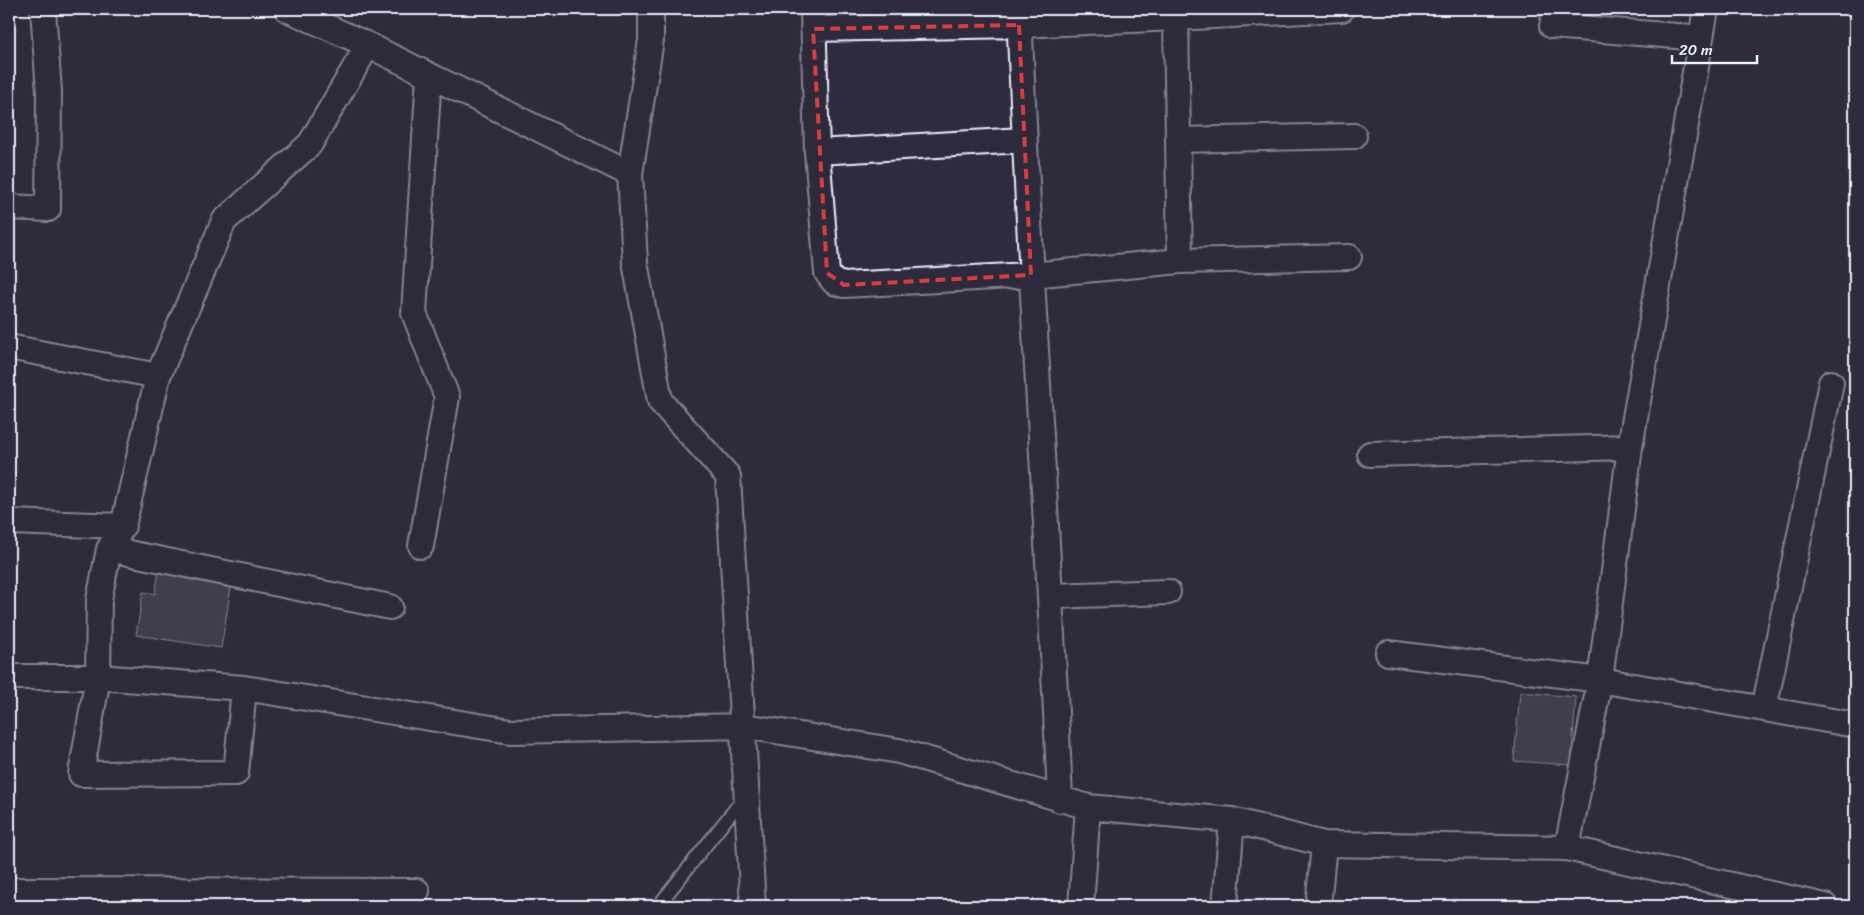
<svg xmlns="http://www.w3.org/2000/svg" width="1864" height="915" viewBox="0 0 1864 915" font-family="Sriracha,sans-serif">
<rect width="100%" height="100%" fill="#2f2a3d"/>
<filter id="ink" filterUnits="userSpaceOnUse"><feTurbulence type="fractalNoise" baseFrequency=".02" numOctaves="2"/><feDisplacementMap in="SourceGraphic" scale="10" xChannelSelector="R" yChannelSelector="G"/><feConvolveMatrix kernelMatrix="1 2 1 2 8 2 1 2 1" color-interpolation-filters="sRGB"/></filter>
<g filter="url(#ink)">
<path fill="#575565" stroke="#e8f1f8" d="M159,571l73,11 -11,66 -85,-13 7,-43 12,2z
M1520,692l56,5 -5,68 -57,-4z"/>
<g fill="none" stroke-linecap="round" stroke-linejoin="round">
<defs>
<path id="service" d="M658,906l87,-110"/>
<path id="minor" d="M287,9l81,36 262,129 5,88 25,139 68,75 25,430
M813,9l4,143 10,121 7,9 10,3 187,-10 149,-14 169,-4
M1019,9c10,264 30,527 41,791
M1555,9l-3,17 149,12
M813,29l206,-4 157,-7 -1,-9
M1178,140l176,-4
M817,152l206,-12
M630,174l21,-134v-31
M9,207l39,2 1,-117 -6,-83
M1180,261l-4,-243 166,-9
M9,347l149,29
M1370,454l260,-7
M9,522l114,4
M421,546l26,-149 -33,-84 15,-238
M109,549l281,58
M1051,596l117,-4
M1388,653l212,27 255,45
M9,677h89l146,11 266,43 234,-5 155,25 189,56 144,13 92,24 243,4 258,58
M244,688l-8,85 -155,1 17,-97 1,-77 10,-51 14,-23 35,-150 66,-155 86,-77 58,-99
M1764,709l67,-326
M1567,848l33,-168 30,-233 76,-438
M9,890l408,1
M1081,906l7,-99
M1225,906l7,-86
M1318,906l6,-62"/>
</defs>
<use href="#service" stroke="#e8f1f8" stroke-width="15"/>
<use href="#minor" stroke="#e8f1f8" stroke-width="28"/>
<use href="#service" stroke="#2f2a3d" stroke-width="11"/>
<use href="#minor" stroke="#2f2a3d" stroke-width="24"/>
</g>
</g>
<path d="M0 0H1864V915H0ZM1019,25l12,250 -187,10 -17,-12 -14,-244z" fill="#2f2a3d" fill-opacity=".55" fill-rule="evenodd"/>
<path fill="none" stroke="#d83c3d" stroke-width="4" stroke-dasharray="10 6" stroke-linejoin="round" d="M1019,25l12,250 -187,10 -17,-12 -14,-244z"/>
<rect width="1864" height="915" fill="none" stroke="#2f2a3d" stroke-width="30"/>
<rect x="15" y="15" width="1834" height="885" fill="none" stroke="#e8f1f8" stroke-width="2" filter="url(#ink)"/>
<path d="M1672 55v8h85v-8" fill="none" stroke="#e8f1f8" stroke-width="2.5"/>
<text x="1679" y="55" font-size="15" fill="#e8f1f8" stroke="#2f2a3d" stroke-width="4" paint-order="stroke">20 m</text>
</svg>
